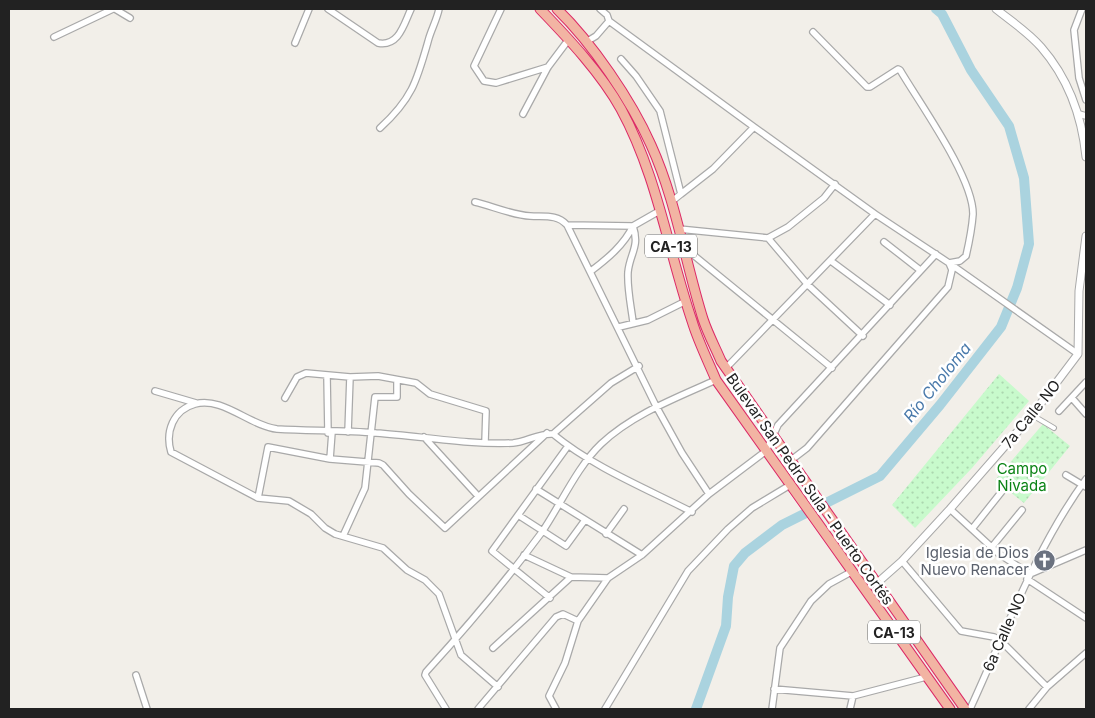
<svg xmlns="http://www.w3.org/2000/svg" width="1095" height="718" viewBox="0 0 1095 718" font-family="Inter,sans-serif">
<defs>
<pattern id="park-dots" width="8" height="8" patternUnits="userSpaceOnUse" patternTransform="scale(1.25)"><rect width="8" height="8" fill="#c8facc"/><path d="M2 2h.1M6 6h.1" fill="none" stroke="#acd6af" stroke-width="1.8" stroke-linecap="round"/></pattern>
</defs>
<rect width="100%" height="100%" fill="#f2efe9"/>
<path fill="url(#park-dots)" d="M999,374l30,27 -57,67 -57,60 -23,-23z
M1043,424l27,22 -46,57 -29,-23z"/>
<path fill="#fff" d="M798,487l46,64 -9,6 -46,-64z"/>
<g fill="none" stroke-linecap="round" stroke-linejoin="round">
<path stroke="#aad3df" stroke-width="10" d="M696,709l30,-83 2,-29 6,-31 11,-13 37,-28 98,-49 60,-71 61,-78 16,-39 12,-44 -5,-66 -15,-52 -38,-56 -29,-56 -6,-5"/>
<defs>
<path id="pedestrian" d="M1032,415l22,13"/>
<path id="minor" d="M115,9l15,9
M328,9l50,34c21,4 26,-19 33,-34
M501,9l-27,57 10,15 12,2 52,-16
M1082,9l-8,21 5,48 7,22
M609,21l145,106
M813,32l54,55h3l28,-18 2,1c20,34 73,107 73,144 -1,14 -4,29 -7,42l-6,5 -11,2 -74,-49
M54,37l59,-28
M586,42l10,-6 13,-15 -2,-6 -7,-6
M295,43l14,-34
M621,59l15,17 24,35 21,83 -10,8
M523,114l25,-47 21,-28
M1079,114l7,2
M380,128c33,-30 37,-48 49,-90 3,-10 8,-19 10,-29
M681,194l32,-25 41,-42 121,87 -149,154
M475,202c17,4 37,13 55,14 14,1 27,-2 37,9l89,181 26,47 27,41
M567,225l66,1 28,-16
M679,229l89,9 20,-11 36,-29 11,-14
M768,238l40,47 55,51
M884,242l36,28
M686,249l146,119
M831,261l59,44
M949,263l129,91
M591,271c16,-12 33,-26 42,-45
M633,322c-2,-16 -6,-34 -5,-50 2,-19 12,-25 5,-46
M619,327l29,-7 38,-19
M327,376l1,57
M155,391l41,12
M285,398l12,-21 9,-4 44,4 28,-1 38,7 14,11 56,17 -1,31
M1072,398l14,16
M1059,411l27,-29
M348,432l2,-55
M553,434l58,-51 28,-17
M424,437l54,59
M330,459l2,-27
M790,461l17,-13 141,-161 4,-17 -3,-7
M1066,475l20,12
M536,489l106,66
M258,498l10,-51 62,12 49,4 4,2 26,29 36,34 102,-95
M950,509l49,45 31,20 56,-24
M518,515l48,31 19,-26
M972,529l31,-39
M606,534l18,-25
M343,536l22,-48 10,-91h22v-17
M991,548l31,-38
M524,555l47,22 37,1
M902,561l59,70 33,6 7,4 46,46
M1027,579l59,39
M550,598l-58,-47 76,-105
M493,648l78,-71
M136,675l11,34
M498,687l-37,-32 -22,-61 -14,-14 -18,-10 -24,-22 -48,-14 -10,-6 -14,-14 -22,-13 -31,-3 -87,-46c-6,-20 2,-42 24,-48 27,-8 55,22 82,25 33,2 66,1 99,4 45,3 91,12 137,10 13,-1 26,-10 40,-9 40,33 92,54 139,78
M774,689l79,7 73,-19
M446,709l-21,-34 1,-3c41,-45 80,-91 116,-140 19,-28 35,-65 59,-88 32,-30 75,-46 115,-64
M478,709l78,-92 7,-3 15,7
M556,709l-7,-13 16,-33 13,-42 30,-43 34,-23 67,-61 57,-43 12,-26 158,-171
M605,709l83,-138 40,-42 24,-21 38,-23
M772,709l8,-61 31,-47 18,-17 22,-12
M850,709l3,-13
M970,709c36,-78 65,-160 116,-230
M1029,709l18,-22 39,-34"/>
<path id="tertiary" d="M996,9c15,12 32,23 45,38 27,31 41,70 45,110
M876,584l26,-23 48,-52 82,-94 46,-61 1,-63 7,-55"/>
<path id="trunk" d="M540,9c28,29 61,64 81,100 36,66 47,141 71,212 6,20 16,40 24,59l234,329
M557,9c35,34 74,91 94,136 25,55 34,117 52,174 5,15 12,28 18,42l244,348"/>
</defs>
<use href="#pedestrian" stroke="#a9a9a9" stroke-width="6"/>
<use href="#minor" stroke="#a9a9a9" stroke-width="8"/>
<use href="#tertiary" stroke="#a9a9a9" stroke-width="9"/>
<use href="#trunk" stroke="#dc2a67" stroke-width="11"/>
<use href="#pedestrian" stroke="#fff" stroke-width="4"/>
<use href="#minor" stroke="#fff" stroke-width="5.5"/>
<use href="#tertiary" stroke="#fff" stroke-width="7"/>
<use href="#trunk" stroke="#f2b4a3" stroke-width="9"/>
</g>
<defs>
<symbol id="church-disc" viewBox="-11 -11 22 22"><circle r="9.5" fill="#6b7280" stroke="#fff"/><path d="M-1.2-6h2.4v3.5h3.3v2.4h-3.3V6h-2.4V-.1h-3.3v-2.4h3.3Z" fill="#fff"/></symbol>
</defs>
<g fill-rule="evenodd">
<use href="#church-disc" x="1032" y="548" width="25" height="25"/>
</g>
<g text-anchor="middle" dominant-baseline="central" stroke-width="5" stroke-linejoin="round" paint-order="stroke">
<g fill="#fff" stroke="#646464" stroke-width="1">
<rect x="645" y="234.5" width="52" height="23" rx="4"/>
<rect x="868" y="620.5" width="52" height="23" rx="4"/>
</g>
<g font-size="14" font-weight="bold" fill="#222">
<text x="671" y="246">CA-13</text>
<text x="894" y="632">CA-13</text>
</g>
<g font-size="15" fill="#222" stroke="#fff">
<text transform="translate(1031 414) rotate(-51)">7a Calle NO</text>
<text transform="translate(810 489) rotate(55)">Bulevar San Pedro Sula - Puerto Cortés</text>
<text transform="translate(1004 632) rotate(-66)">6a Calle NO</text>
</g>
<g font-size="15" fill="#0c8416" stroke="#fff">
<text x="1022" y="468">Campo<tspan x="1022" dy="17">Nivada</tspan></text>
</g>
<g font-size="15" fill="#5b616d" stroke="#fff" text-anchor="end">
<text x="1029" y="552">Iglesia de Dios<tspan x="1029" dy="17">Nuevo Renacer</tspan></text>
</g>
<g font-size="16" font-style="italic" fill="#4a7aab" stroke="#fff">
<text transform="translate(937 382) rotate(-51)">Río Choloma</text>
</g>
</g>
<rect width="1095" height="718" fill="none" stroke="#222222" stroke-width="20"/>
</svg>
